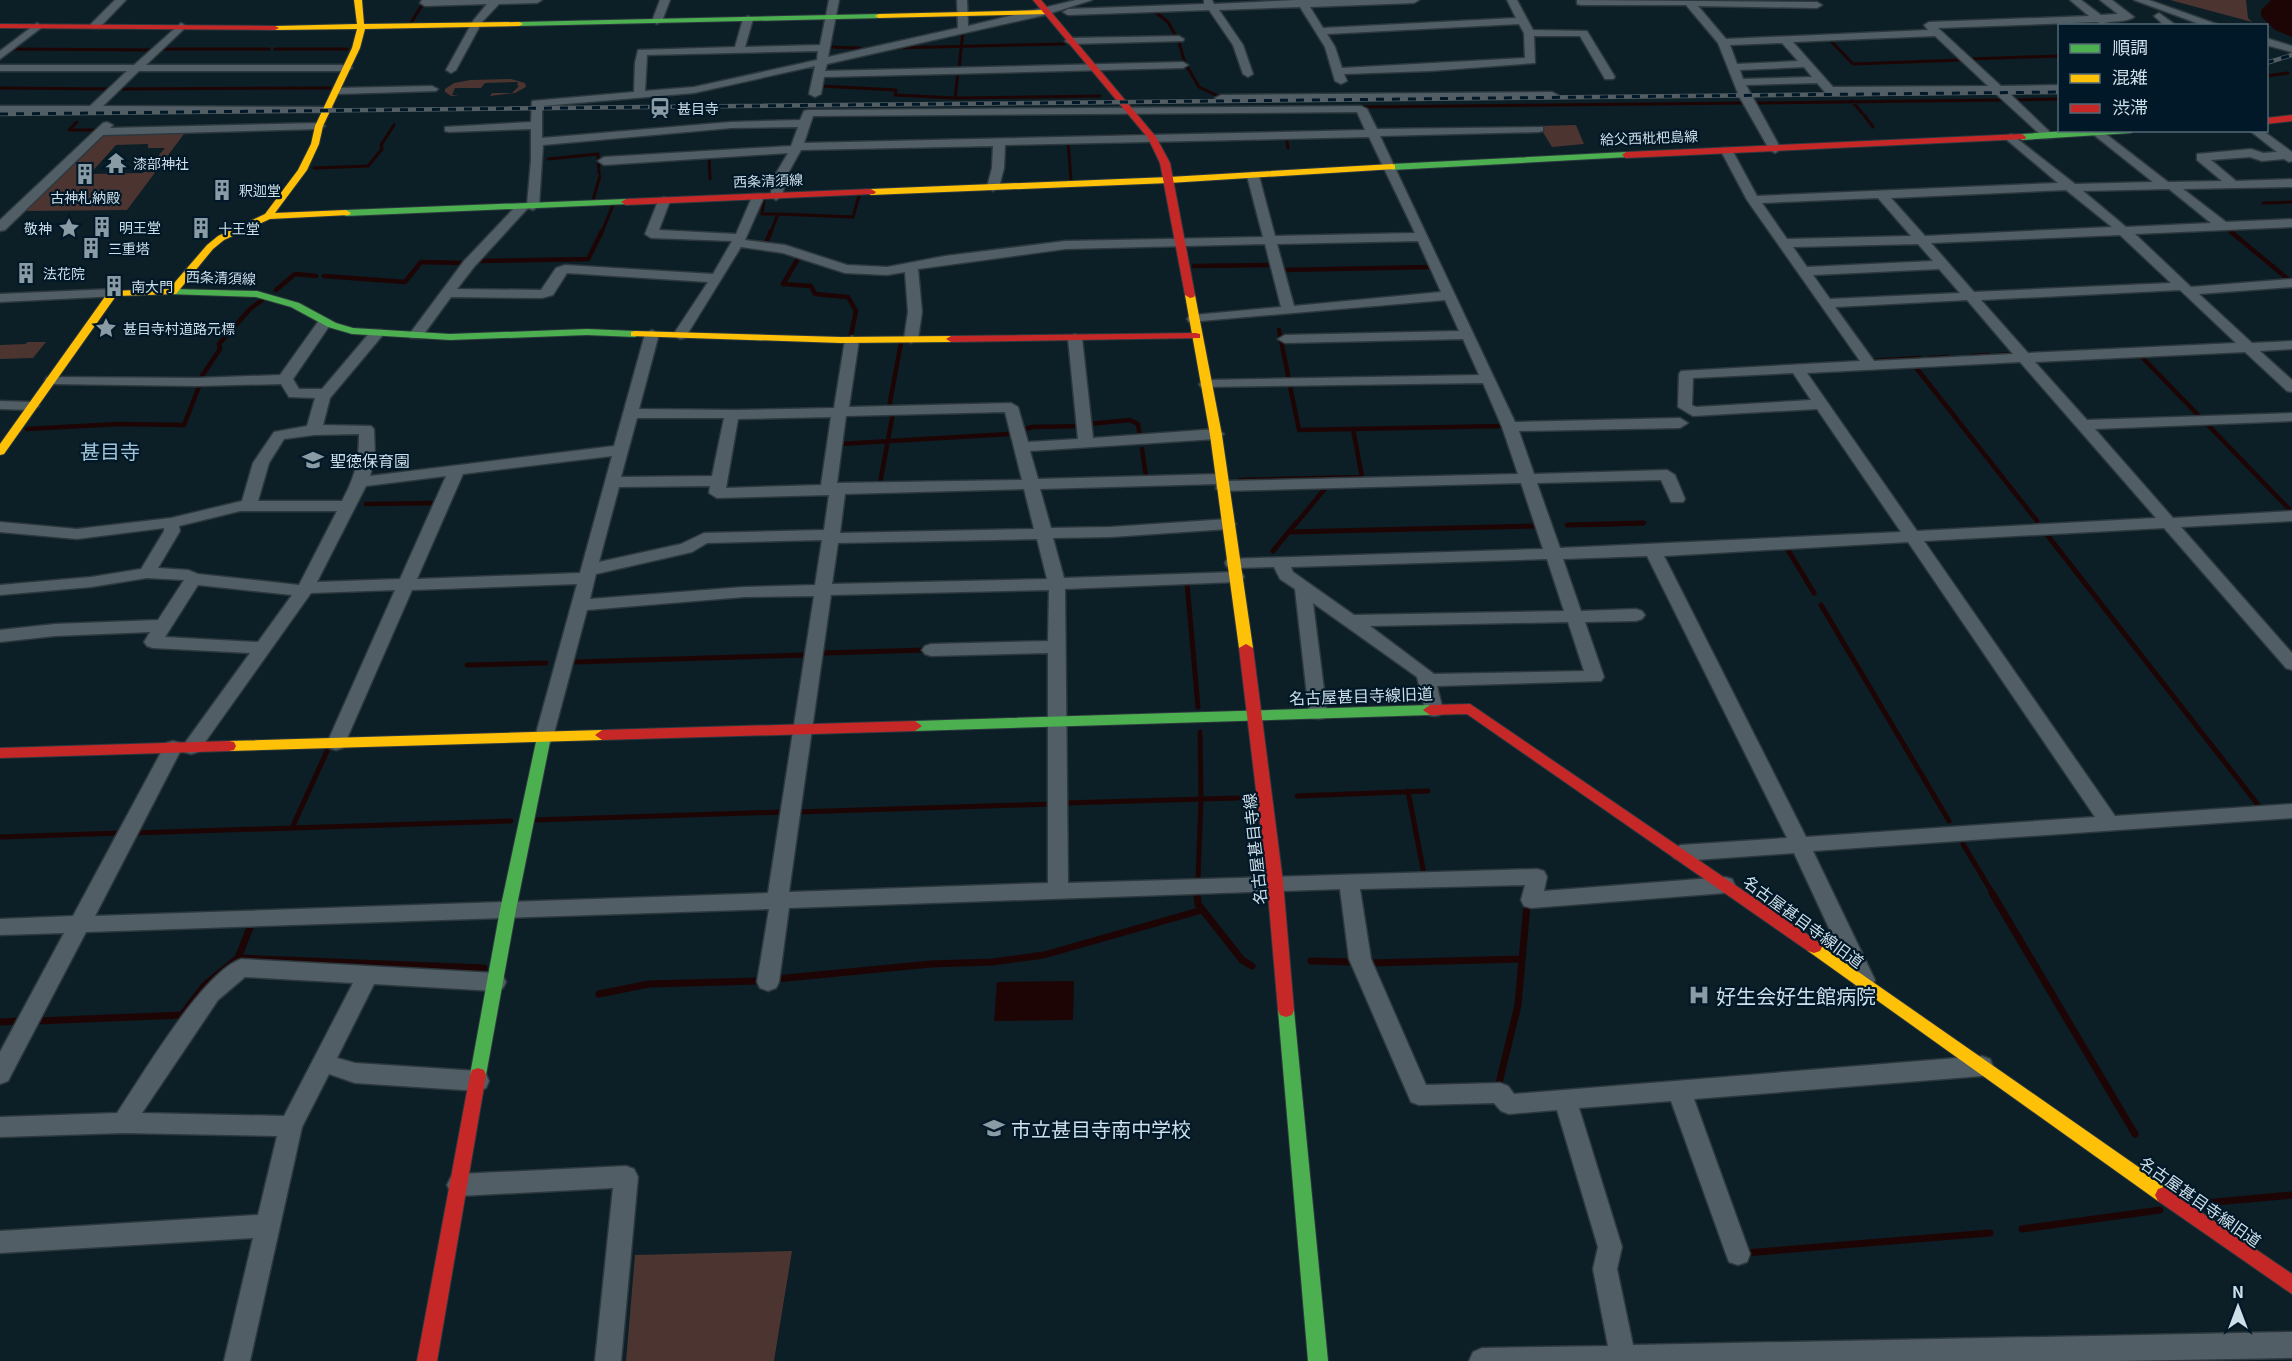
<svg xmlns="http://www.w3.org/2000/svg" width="2292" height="1361" viewBox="0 0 2292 1361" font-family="Georgia,'Noto Sans JP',serif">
<rect width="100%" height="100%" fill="#0c1e26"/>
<path fill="#4c3430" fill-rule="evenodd" d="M2170,0h76l2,18 4,4z
M470,80l41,-1 14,4 1,4 -11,6 -25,3 2,-3h20l7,-7 -2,-1 1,-3 -33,1 -4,5h-26l-3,7 7,1h-8l-6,-4v-3l9,-6z
M1576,125l8,19 -32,3 -13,-21z
M181,131l3,3 -57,76 -103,1 76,-75 9,-3zM148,144v4h17l-22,25 -53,1 26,-29z
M28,342h18l-13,16 -33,1v-14l25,-1z
M792,1251l-18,110h-148l9,-106z"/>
<path fill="#1e0505" d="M2271,0h21v37l-17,-7 -14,-14v-6z
M1074,981l-1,39 -79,1 3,-39z"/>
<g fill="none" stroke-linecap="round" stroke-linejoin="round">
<path stroke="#1e0505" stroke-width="3" d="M1158,11h-4l14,11 9,16
M2105,20l7,6
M411,23l14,-23
M1178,39l7,24 14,24 19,9
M1829,39l24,25 109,-4
M830,47l30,1
M891,48l173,-4
M12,49l141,1
M160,49h109
M275,49h72
M1968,59l92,-3
M959,69l4,-38
M958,73l-3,25 145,-2
M2266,76l22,-3
M820,86l76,4 -1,5 60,3
M0,88l111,1
M117,89l213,-1
M2012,100l48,-1
M1852,101l10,12
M1754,103l248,-3
M1358,107l386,-4
M1864,115l9,12
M77,122l-8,8h29
M1107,136l32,-1
M1286,136l2,12
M1068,141l3,40
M709,155l1,24
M548,159l50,-5 1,19
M314,168l54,-2 14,-17 -1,-4 13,-20
M764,199l-2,15h16l-7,18
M593,200l7,-24
M2263,203l29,-1
M778,214l75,3 6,-21
M2228,229l4,3
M602,232l11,-27"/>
<path stroke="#1e0505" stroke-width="4.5" d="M2230,231l59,49
M766,243l5,-12
M795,255l4,2 -16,27 28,2 4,8 33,3 8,14 -5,24
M476,261l112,-2 14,-28
M1282,265v5l149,-3
M1194,266l78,-1
M324,276l81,6 16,-20 42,1
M276,290l19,-16 21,2
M1279,330l10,50
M1999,355l16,-1
M2140,355l62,64
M1972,356l17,-1
M1930,358l18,-1
M1872,361l48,-3
M1914,365l123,156
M200,379l20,-30 -1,-5 31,-35 12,-9
M1290,386l9,44 205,-4
M889,407l12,-64
M1088,424l42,-4 8,4 2,13
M2207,424l82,85
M27,429l91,-5 66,1 16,-41
M1022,430l10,-3 51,-1
M840,444l169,-10
M1142,449l4,27
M1240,480l122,-3 -9,-48
M880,483l13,-70
M366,504l70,-1 -1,3
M1295,525l32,-39
M1586,525l58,-2"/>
<path stroke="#1e0505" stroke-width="5" d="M1567,525l76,-2
M1289,532l249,-6
M2048,536l211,270
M1788,550l26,43
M1273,551l23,-28
M1187,583l11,124
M1821,605l128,216
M823,653l103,-3
M575,662l232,-7
M467,665l79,-2
M1408,791l16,83
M1297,796l131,-5
M1064,803l174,-5
M796,816l1,-4 255,-8
M535,820l248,-8
M292,828l35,-77
M133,833l378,-12
M0,837l121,-4
M1963,844l30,50
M1198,880l3,-81 -1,-67
M1197,892v2"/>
<path stroke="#1e0505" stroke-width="7" d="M1197,893l1,11 44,56 10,6
M1992,893l143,241
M251,925l-13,33 246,10
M1311,961l43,1
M1369,963l153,-4
M776,979l155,-15 61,-2 52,-7 158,-45
M599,994l50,-10 109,-3
M37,1021l145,-6 23,-30 33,-27
M0,1022l20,-1
M1499,1083l19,-78 9,-100
M2204,1203l88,-8
M2022,1229l138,-19
M1745,1253l245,-20"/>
<defs>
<path id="street" d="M115,0h11l-27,28h-8v-4z
M422,0h120l-5,3 -38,1 -17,18 -26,48 -5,3 -5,-3 27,-49 14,-17 -62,2 -5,-3z
M660,0h10l-8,21 -5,3 -5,-3z
M829,0h10l-11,57 130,-29 -1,-28h10l1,26 108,-26h16l-47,15 -218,49 -2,7 358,-9 5,3 -5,3 -359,9 -3,17 -6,3 -6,-3 6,-28 -121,27 -152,13v32l189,-16 69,-2 4,-9 4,-1 553,-4 6,3 10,20 166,-2v4l-4,1 -159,4 135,286 165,-4 8,5 -8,5 -161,3 15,43 133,-4 8,5 10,24 -2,3h-12l-10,-22 -124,3 23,65 341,-16 -84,-123 -124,7 -15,-9 1,-33 2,-3 179,-10 -113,-161 -26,-49 2,-3h8l26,48 301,-13 -51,-43v-4l4,-2 64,50 78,-2 -59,-47v-5l8,1 66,51 54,-1 -25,-21v-6l54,-5 12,4 14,-1 -28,-22h13l30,22v9l-3,1 -5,-3 -22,2 -12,-4 -39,3 25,21 56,-2v8l-109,2 43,33 66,-3v8l-157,7 56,53 101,-8v8l-93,7 53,49 40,-2v8l-32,2 32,29v12l-5,-1 -42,-39 -210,10 52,58 205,-7v8l-197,8 78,89 119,-7v10l-111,6 111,126v17l-6,-2 -122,-140 -240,13 191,275 177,-12v14l-479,33 62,129 -3,6 -8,3 -8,-3 -62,-133 -113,8 -7,-3 -3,-5 3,-5 7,-3 106,-7 -140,-282 -84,3 18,52 55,-2 6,2 3,4 -3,4 -6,2 -51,1 19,55 -3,4 -164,5 6,24 -3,5 -6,1 -6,-1 -3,-5 -8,-33 -104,-74 14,110 -3,5 -6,1 -6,-1 -3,-5 -14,-124 -15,-10 -6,-12 -41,1 -6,-1 -2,-4 2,-4 316,-10 -22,-66 -299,8 -6,-2v-5l-176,5 11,39 60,-1 117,-8 8,5 -8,5 -117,8 -58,1 11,40 172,-6 6,1 2,4 -2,4 -6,1 -171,7 3,294 469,-14 7,2 3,6 -3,14 181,-14 7,2 3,6 -3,6 -7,2 -194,15 -7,-2 -3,-6 4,-15 -165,4 11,70 55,126 74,-2 8,3 6,8 468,-38 8,3 3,7 -3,7 -8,3 -288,23 56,155 -3,8 -9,3 -9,-3 -3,-8 -55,-153 -92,7 43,139 -5,22 16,76 659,-13v26l-175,3h-648l4,-9 9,-4 126,-2 -15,-77 5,-22 -41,-137 -48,4 -8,-3 -7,-8 -75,2 -8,-3 -62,-143 -9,-70 -551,19 -10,74 -3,6 -8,3 -8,-3 -3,-6 12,-73 -683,23 -78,149 -8,3v-32l64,-119 -64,2v-16l73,-3 93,-173 7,-2 7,2 2,4 68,-94 -97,-5 -6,-2 -3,-4 6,-10 -95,4 -55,6v-12l55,-6 103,-4 26,-40 -37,-2 -56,9 -91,8v-10l91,-8 50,-8 23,-38v-3l-87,11 -77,-7v-10l77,7 94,-11 71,-17 11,-38 21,-31 33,-6 8,-28 -26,-1 -8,-13 -84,2 -145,-2 -7,-4 2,-3 150,1 83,-3 40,-56 5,-1 7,4 -39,57 6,10h23l50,-59h10l2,3 -2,3 -52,62 -7,27 48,1 3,3 1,29 -5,18 244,-30 31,-112 7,-4 7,4 -20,75 97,1 98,-2 11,-68 7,-4 7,4 -10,67 162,-4 7,4 10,35 50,-3 -10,-101 7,-4 7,4 11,100 123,-9 8,5 -8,5 -186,12 8,28 183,-5 6,2v5l291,-7 -16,-47 -19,-44 -282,4 -2,-3 7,-4 273,-5 -16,-36 -178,4 -7,-4 7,-4 174,-4 -14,-31 -256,22 -2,-3 2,-3 5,-1 87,-8 -16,-63 -200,5 -147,20 4,43 -4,27 -7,4 -7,-4 4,-27 -3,-40 -18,3 -42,-2 -62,-20 -42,-6 -56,91 -5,1 -7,-4 35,-53 -141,-9 -14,22 -11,3 -91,-1 -30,41h-10l-2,-3 2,-3 53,-71 54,-57 9,1 4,-45v-31l-82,3 -4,-1v-4l86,-5 1,-21 102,-9 1,-29 3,-13 97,-3 8,-28 5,-3 5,3 -8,28 75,-2zM818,51l-1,9 -123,27 -49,4 2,-36zM1357,112l8,18 -561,13 9,-27zM798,127l-7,19 -187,11 -6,4 6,4 184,-12 -13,22 -5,21 6,4 6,-4 5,-21 14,-25 192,-4 -1,22 -5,19 6,4 6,-4 5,-19 1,-23 364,-8 46,96 -140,3 -16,-60 -6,-4 -6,4 16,61 -198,4 -120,15 -58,11 -40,-2 -62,-20 -40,-5 19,-43 -2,-3h-8l-2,3 -16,37 -77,-4 11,-29 -6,-4 -6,4 -13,33 6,4 81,3 -19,33 -148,-9 -9,3 -15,22 -84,-1 17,-22 54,-59 5,2 6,-4 4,-61 188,-17zM2169,189l42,34 -85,4 -43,-36zM2066,190l46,37 -187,9 -34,-38zM1878,198l33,38 -124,3 -25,-36zM2120,235l51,48 -197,9 -43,-49zM1418,241l23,51 -147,14 -17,-62zM1918,244l15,17 -126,6 -14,-20zM1939,269l21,24 -130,6 -17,-24zM2180,290l56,53 -208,10 -47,-53zM1967,300l46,54 -139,7 -39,-54zM2020,362l136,156 -239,13 -110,-158zM1793,373l18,27 -115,7 -4,-2 1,-27zM1005,412l17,68 -185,3 9,-67zM831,417l-10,68 -95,3 12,-69zM637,418h87l-12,58 -91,1zM359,434c0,27 -4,43 -17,67h-84l11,-38 15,-24 30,-4zM612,456l-32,117 -163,6 46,-105zM446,476l-46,103 -83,3 49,-96zM710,486l-1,7 8,5 112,-3 -5,35 -120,3 -23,11 -82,18 20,-75zM1024,489l10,40 -194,4 5,-39zM240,511h97l-38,74 -101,-11 -10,-4 -30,-2 22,-37 -1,-5zM1037,539l10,40 -215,5 6,-41zM822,540l-7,45 -71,2 -154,12 6,-25 96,-22 15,-9zM1908,542l187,275 -289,20 -142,-281zM1547,559l17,52 -210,4 -61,-43 -2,-5zM577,584l-42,153 2,5 7,2 7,-2 2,-5 34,-127 157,-13 70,-1 -46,297 -673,23 87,-168 2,4 7,2 7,-2 113,-159 84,-3 -68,153 2,5 7,2 7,-2 2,-5 67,-153zM198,585l94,10 -34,47 -93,-5zM1049,590l-1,51 -117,3 -6,2 -3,4 3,4 6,2 117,-3v230l-259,9 42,-297zM1568,622l16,49 -150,3 -64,-48z
M1204,0h8l2,4 82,-4h123l-5,3 -104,4 13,21 193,-10 -9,-18h10l16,30 54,1 28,46 -2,2h-8l-25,-43h-46l1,27 -105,8 -86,3 3,7 -6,3 -6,-3 -10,-34 -25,-40 -81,3 24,35 10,29 -5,3 -5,-3 -10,-29 -24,-35 -141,5 -5,-3 5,-3 136,-5zM1519,24l5,9 1,25 -183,10 -7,-21 -8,-13z
M1577,0l240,2 5,3 -5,3 -119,-2 28,33 202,-9 -4,-5 5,-3 160,-6 -19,-16h11l20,15 17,-1 -18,-14h12l22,17c-8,6 -23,3 -32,7l-5,-2 -159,6 63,58 59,-1v6l-52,1 44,42v4h-8l-49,-45 -156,2 -14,-3 -8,-9 -71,2 35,64 -6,4 -6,-4 -30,-53 -21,-53 -32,-38h-105l-4,-1zM1935,36l53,50 -155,1 -40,-45zM1782,43l16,18 -61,3 -7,-19zM1804,67l8,10 -69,2 -3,-9z
M2134,0h15l73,26h-17z
M2159,13l18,13h-12l-11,-10z
M37,23l5,3 -1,2 -41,31v-8z
M181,23l5,3 -1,2 -39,37h201l5,3 -5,3h-208l-36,35 229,1 2,2 -6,3h-328v-6h90l37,-35h-127v-6h134z
M1179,36l5,3 -1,2 -113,3 -5,-3 5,-3z
M2266,38l26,8v6l-26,-7z
M432,86l6,3 -2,2 -98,3 -6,-3 6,-3z
M1552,92l6,3 -2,2 -335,4 -6,-3 6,-3z
M107,122l6,3 -3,3 209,-5 6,3 -6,3 -216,6 -98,95 -5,1v-11l103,-97z
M113,289l7,4 -2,3 -118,6v-8z
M0,401l32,1 7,4 -7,4 -32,-1z
M241,959l254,14 8,3 3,6 -3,6 -8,3 -121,-7 -37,74 18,5 123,8 8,3 3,7 -3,7 -8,3 -123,-8 -26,-9 -27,53 -52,234h-26l29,-123 -253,15v-22l258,-16 19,-79 -154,-3 -123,4v-20l117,-4c25,-37 85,-140 124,-154zM245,977l108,6 -69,133 -142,-3 76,-113z
M626,1166l8,3 4,8 -17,184h-26l18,-173 -154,8 -8,-3 -4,-8 4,-8 8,-3z"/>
<path id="fast" d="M879,14l4,2 -1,2 -363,8 -4,-2 4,-2z
M2082,130h53l-4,3 -109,7 -4,-3 4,-3z
M1626,152l4,3 -1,2 -237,13 -5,-3 5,-3z
M626,199l5,3 -2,2 -283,12 -5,-3 5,-3z
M172,289l85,2 42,12 37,20 17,5 97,6 137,-5 48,2 5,3 -5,3 -48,-2 -137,5 -98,-6 -24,-7 -37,-20 -35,-10 -88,-3 -1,-2z
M1430,705l7,5 -7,5 -515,16 -7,-5 7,-5z
M544,732l7,5 -35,173 -30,165 -2,5 -6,2 -6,-2 -2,-5 30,-165 37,-173z
M1286,1003l6,2 2,5 34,351h-20l-30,-351 2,-5z"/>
<path id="slow" d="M354,0h8l2,24 155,-2 4,2 -4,2 -154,3 -5,19 -37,78 -4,18 -12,26 -32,43 71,-3 5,3 -2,2 -79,4 -46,21 -11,9 -37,45 -60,2 -112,158 -4,1v-11l109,-153 60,-2 38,-44 11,-9 47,-22 33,-44 13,-26 4,-18 37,-78 5,-19 -82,1 -4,-2 4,-2 82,-2z
M1045,10h3v4l-169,4 -4,-2 4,-2z
M1392,164l3,1v4l-226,14 -298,12 -5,-3 5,-3 298,-12z
M1190,292l5,3 27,140 31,213 -7,4 -7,-4 -29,-213 -25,-140z
M635,331l206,6 110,-1 5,3 -5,3 -110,1 -210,-7v-4z
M602,730l7,5 -7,5 -373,11 -5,-1 -2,-4 2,-4 5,-1z
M1814,941l356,248 3,6 -3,6 -6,2 -6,-2 -350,-250 -2,-4 2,-4z"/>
<path id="jam" d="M1033,0h8l115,137 14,26 25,132 -1,2 -4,1 -5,-3 -25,-132 -12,-25z
M0,24l275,2 4,2 -4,2 -275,-2z
M2292,115v6l-26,3v-6z
M2022,134l4,3 -1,2 -399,19 -4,-3 4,-3z
M871,189l5,3 -2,2 -248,11 -5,-3 5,-3z
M1196,333l4,1v4l-249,4 -5,-3 5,-3z
M1246,644l7,4 30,234 11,128 -2,5 -6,2 -6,-2 -2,-5 -11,-128 -28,-234z
M1470,704l350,239 2,4 -2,4 -6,2 -6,-2 -341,-237 -37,1 -7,-5 7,-5z
M915,721l7,5 -7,5 -313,9 -7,-5 7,-5z
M229,741l5,1 2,4 -2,4 -5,1 -229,7v-10z
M478,1068l6,2 2,5 -49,286h-20l53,-286 2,-5z
M2164,1187l128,87v20l-134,-93 -3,-6 3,-6z"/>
</defs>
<use href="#street" stroke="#2c383e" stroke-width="3"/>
<use href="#fast" stroke="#2c383e" stroke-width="2"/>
<use href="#slow" stroke="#2c383e" stroke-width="2"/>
<use href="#jam" stroke="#2c383e" stroke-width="2"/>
<use href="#street" fill="#525e65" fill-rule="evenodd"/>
<use href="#fast" fill="#4caf50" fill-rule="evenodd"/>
<use href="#slow" fill="#ffc107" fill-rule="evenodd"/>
<use href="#jam" fill="#c62828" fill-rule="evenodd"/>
<defs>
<path id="rail" d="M2266,63l26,-8
M0,114l2060,-22"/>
</defs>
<use href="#rail" stroke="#525e64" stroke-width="4.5"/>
<use href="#rail" stroke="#001827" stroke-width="3" stroke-dasharray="8" stroke-linecap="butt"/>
</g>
<defs>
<symbol id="station-bare" viewBox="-9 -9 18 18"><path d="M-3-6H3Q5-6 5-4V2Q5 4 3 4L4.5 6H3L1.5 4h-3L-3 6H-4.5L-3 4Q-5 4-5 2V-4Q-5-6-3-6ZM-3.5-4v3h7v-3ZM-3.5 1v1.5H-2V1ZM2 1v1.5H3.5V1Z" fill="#899ba5" stroke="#001827" stroke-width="2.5" paint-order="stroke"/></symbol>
<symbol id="temple-bare" viewBox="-9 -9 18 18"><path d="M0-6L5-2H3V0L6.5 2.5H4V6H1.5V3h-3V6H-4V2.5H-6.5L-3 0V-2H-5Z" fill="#899ba5" stroke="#001827" stroke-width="2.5" paint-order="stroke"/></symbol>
<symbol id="building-bare" viewBox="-9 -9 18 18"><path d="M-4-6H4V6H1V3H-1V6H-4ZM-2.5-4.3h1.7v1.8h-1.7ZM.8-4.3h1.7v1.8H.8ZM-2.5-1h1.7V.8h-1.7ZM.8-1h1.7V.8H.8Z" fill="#899ba5" stroke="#001827" stroke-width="2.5" paint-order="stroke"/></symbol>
<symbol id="sight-bare" viewBox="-9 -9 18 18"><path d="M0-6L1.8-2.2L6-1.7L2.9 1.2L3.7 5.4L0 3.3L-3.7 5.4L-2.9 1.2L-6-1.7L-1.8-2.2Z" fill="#899ba5" stroke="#001827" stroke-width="2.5" paint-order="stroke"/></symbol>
<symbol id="school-bare" viewBox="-9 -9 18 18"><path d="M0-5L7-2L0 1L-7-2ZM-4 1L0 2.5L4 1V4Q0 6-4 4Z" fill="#899ba5" stroke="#001827" stroke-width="2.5" paint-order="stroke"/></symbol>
<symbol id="hospital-bare" viewBox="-9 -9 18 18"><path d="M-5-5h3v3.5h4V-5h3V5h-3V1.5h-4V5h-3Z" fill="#899ba5" stroke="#001827" stroke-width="2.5" paint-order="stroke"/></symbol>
</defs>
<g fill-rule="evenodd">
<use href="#station-bare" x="645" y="93" width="30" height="30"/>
<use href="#temple-bare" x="101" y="148" width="30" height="30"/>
<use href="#building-bare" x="70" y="159" width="30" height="30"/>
<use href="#building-bare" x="207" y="175" width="30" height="30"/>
<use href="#building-bare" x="87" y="212" width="30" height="30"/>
<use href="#sight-bare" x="54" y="213" width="30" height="30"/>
<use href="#building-bare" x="186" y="213" width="30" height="30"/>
<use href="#building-bare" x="76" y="233" width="30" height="30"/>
<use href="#building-bare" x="11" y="258" width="30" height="30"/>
<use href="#building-bare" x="99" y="271" width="30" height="30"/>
<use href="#sight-bare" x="91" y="313" width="30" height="30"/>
<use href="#school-bare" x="298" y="445" width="30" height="30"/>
<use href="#hospital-bare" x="1684" y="980" width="30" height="30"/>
<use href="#school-bare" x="979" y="1113" width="30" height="30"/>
</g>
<g text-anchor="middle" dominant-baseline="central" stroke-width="4.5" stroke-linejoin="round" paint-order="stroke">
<g font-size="14" fill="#cddfe9" stroke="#001827" text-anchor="start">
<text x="677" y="108">甚目寺</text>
<text x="133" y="163">漆部神社</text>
<text x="239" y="190">釈迦堂</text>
<text x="85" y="197" text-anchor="middle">古神札納殿</text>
<text x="119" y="227">明王堂</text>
<text x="52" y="228" text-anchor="end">敬神</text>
<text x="218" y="228">十王堂</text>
<text x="108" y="248">三重塔</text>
<text x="43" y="273">法花院</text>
<text x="131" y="286">南大門</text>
<text x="123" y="328">甚目寺村道路元標</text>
</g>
<g font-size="14" fill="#cddfe9" stroke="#001827">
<text transform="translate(1649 137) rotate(-2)">給父西枇杷島線</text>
<text transform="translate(768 180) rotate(-2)">西条清須線</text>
<text transform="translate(221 277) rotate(2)">西条清須線</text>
</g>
<g font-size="16" fill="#cddfe9" stroke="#001827" text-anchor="start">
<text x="330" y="460">聖徳保育園</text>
</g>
<g font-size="16" fill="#cddfe9" stroke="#001827">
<text transform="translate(1361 695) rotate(-2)">名古屋甚目寺線旧道</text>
<text transform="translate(1254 849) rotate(-96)">名古屋甚目寺線</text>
<text transform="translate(1804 921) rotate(36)">名古屋甚目寺線旧道</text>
<text transform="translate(2201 1201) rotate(35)">名古屋甚目寺線旧道</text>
</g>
<g font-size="20" fill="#a2c5d9" stroke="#001827">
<text x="110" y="450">甚目寺</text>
</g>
<g font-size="20" fill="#cddfe9" stroke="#001827" text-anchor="start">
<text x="1716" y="995">好生会好生館病院</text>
<text x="1011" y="1128">市立甚目寺南中学校</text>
</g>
</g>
<rect x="2058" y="24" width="210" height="108" fill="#001827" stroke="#526875" stroke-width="1.5"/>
<rect x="2070" y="44" width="30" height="9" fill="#4caf50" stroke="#526875" stroke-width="1.5"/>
<text x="2112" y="54" font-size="18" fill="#cddfe9">順調</text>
<rect x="2070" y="74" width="30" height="9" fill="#ffc107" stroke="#526875" stroke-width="1.5"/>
<text x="2112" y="84" font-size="18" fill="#cddfe9">混雑</text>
<rect x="2070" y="104" width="30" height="9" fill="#c62828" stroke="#526875" stroke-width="1.5"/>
<text x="2112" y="114" font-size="18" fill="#cddfe9">渋滞</text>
<g transform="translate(2238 1307)" stroke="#001827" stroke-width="4.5" paint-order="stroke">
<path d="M0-4.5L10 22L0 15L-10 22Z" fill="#cddfe9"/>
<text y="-9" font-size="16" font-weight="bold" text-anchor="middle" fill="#cddfe9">N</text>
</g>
</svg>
